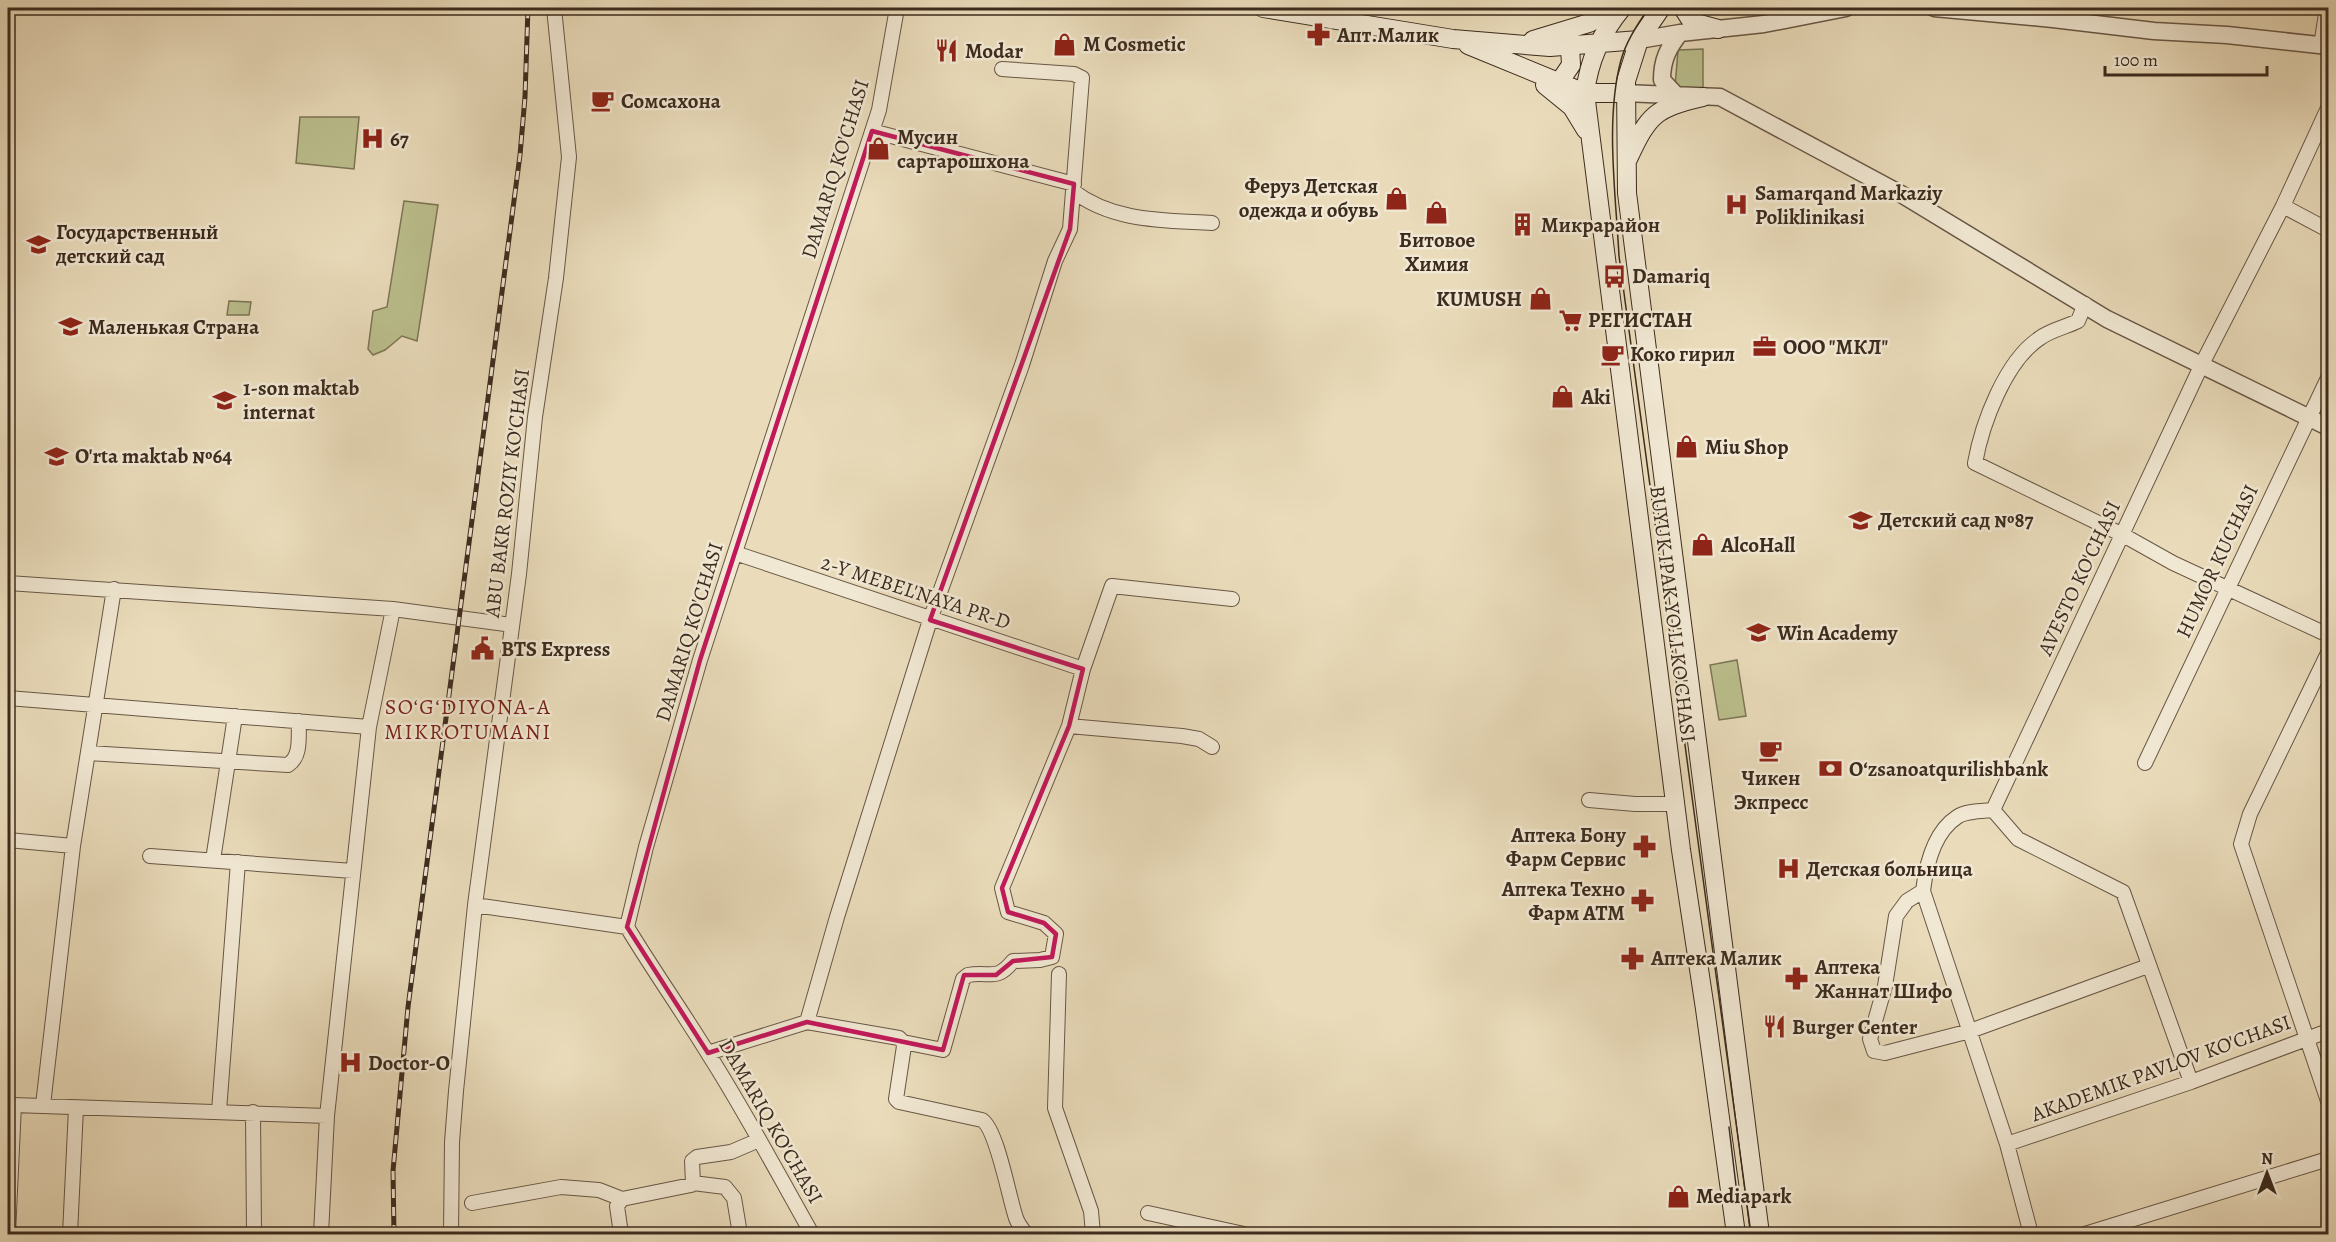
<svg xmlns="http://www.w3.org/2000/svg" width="2336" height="1242" viewBox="0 0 2336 1242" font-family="Alegreya,serif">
<rect width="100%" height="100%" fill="#eadcbb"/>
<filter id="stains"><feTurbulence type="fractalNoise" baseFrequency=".00333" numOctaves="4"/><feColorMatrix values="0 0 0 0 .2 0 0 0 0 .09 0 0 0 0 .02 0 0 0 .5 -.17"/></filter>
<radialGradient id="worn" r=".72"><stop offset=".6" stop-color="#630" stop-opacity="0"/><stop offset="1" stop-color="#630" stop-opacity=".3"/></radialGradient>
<path fill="#bbbf8d" stroke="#7c7556" stroke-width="1.5" d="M1703,49v42l-28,-4 3,-37z
M300,117h59l-5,52 -58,-6z
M404,201l34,4 -21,136 -15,-5 -17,14 -12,5 -5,-6 5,-38 14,-4z
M229,301l22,1 -2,13h-22z
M1737,660l9,56 -27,4 -9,-55z"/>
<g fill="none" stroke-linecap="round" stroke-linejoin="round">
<defs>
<path id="minor" d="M2321,45l6,-37
M872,131l202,53
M1073,191c40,31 91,29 139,32
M2283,206l45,24
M2085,304l-7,17c-12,6 -27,9 -38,17 -35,23 -58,86 -65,125l148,72 50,28 155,72
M735,553l348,116
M8,583l385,26 119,16
M2328,653l-78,161 -9,30 87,257
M8,698l361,29
M1069,726l113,10 17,3 13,8
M88,753l200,12c14,-9 10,-29 11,-44
M2145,763l183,-385
M1589,800l46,4h40
M1993,810l209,-446 81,-158 45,-98
M1993,810c-10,1 -28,1 -36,7 -23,15 -31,49 -34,74l84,253 24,90
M1993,810l25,29 105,53 68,190
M8,840l65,6
M150,856l203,15
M213,860l22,-144
M1923,891l-16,10 -11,15 -11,70 -15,53 4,12 11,2 85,-22 178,-65
M475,905l152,22
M1059,974l-4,134 36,103 2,23
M807,1022l92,16 4,4 1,4 -8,53 3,3 83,18c15,9 27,78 34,98 2,6 6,11 10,16
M903,1042l40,8 20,-71 5,-4c22,-4 28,7 45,-14l27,-1 12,-3 4,-23 -12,-11 -36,-11 -6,-24 67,-162 14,-57 29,-83 120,13
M708,1053l99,-31 30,-105 93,-297 92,-255 33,-104 15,-32 12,-151 -8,-4 -72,-5
M43,1105l30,-259 41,-257
M219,1111l19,-249
M253,1112l1,122
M2007,1144l184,-62 137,-51
M693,1183l32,4 9,11 6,36
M472,1203l89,-16 38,3 23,9
M1148,1213l96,21
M8,1234l6,-129 313,11
M70,1234l6,-126
M321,1234l6,-118 42,-389 24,-118
M451,1234l1,-92 4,-51 19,-186 44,-331 16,-157 21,-139 13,-121 -15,-149
M621,1234l-4,-28 5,-7 69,-14 2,-2 -1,-22 5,-4 34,-5 28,-12
M812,1234c-34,-60 -66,-121 -103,-179 -27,-44 -56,-85 -82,-128l19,-80 54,-187 179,-550 18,-102
M2085,1234l243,-75"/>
<path id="tertiary" d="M1934,8l119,11 101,12 73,4 101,11
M1639,40l41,-7 84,-9 82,-16
M1624,93l96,4 181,97 206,125 221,108
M1676,95l-14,-15c0,-20 6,-32 18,-47"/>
<path id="secondary" d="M1263,8l190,31 97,8 89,-7
M1622,8c-21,25 -33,52 -37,85l96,757 24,159 31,225
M1661,8l-22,32 -13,41 1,112 133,1041
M1683,8l9,14 26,7
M1533,40l56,-17 25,-15
M1468,45l117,48h39
M1558,84l13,-19 -1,-19
M1545,85l27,22 14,23
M1628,159c21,-45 27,-51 75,-62"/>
</defs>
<use href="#minor" stroke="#685745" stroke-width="16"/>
<use href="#tertiary" stroke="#685745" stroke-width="19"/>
<use href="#secondary" stroke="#3c2b1e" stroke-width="20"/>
<use href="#minor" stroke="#f1e8d3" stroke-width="14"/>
<use href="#tertiary" stroke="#f1e8d3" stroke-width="16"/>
<use href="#secondary" stroke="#f1e8d3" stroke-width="18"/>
<path stroke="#3c2b1e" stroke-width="1.5" d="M1649,8c-11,15 -23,34 -28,52 -16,59 -5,136 -2,196l132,978
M1729,1127l9,75"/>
<defs>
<path id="rail" d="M394,1234l-1,-63 15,-164 112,-852 5,-58 3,-89"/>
</defs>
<use href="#rail" stroke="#3c2b1e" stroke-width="5"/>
<use href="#rail" stroke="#f1e8d3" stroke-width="3" stroke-dasharray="9" stroke-linecap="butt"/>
</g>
<path fill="none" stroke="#c2185b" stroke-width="4.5" stroke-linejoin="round" d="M872,131l202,53 -4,45 -140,391 153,49 -14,57 -67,162 6,24 36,11 12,11 -4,23 -39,4 -17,14h-32l-21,75 -136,-28 -99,31 -81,-126 73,-267z"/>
<defs>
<symbol id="pharmacy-bare" viewBox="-9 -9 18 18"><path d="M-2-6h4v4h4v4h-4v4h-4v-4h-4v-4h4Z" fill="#8f2418" stroke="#f1e8d3" stroke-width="2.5" paint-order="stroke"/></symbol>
<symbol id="shop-bare" viewBox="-9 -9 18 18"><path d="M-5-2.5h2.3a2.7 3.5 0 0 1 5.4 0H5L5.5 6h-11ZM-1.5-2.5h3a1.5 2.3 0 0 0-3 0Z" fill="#8f2418" stroke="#f1e8d3" stroke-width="2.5" paint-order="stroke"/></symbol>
<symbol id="restaurant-bare" viewBox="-9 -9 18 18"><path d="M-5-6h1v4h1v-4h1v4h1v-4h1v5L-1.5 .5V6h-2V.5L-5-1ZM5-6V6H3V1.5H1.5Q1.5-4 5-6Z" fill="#8f2418" stroke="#f1e8d3" stroke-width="2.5" paint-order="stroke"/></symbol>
<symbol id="cafe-bare" viewBox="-9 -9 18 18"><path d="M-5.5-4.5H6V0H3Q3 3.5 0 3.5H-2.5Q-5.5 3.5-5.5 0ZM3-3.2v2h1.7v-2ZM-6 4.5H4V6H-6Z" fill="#8f2418" stroke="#f1e8d3" stroke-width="2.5" paint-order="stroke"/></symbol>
<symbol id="hospital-bare" viewBox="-9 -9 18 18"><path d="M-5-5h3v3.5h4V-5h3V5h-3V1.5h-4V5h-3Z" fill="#8f2418" stroke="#f1e8d3" stroke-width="2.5" paint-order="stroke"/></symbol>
<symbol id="building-bare" viewBox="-9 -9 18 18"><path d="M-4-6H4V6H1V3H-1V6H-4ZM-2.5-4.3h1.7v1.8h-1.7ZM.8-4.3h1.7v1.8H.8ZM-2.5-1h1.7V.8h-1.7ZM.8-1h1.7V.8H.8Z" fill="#8f2418" stroke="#f1e8d3" stroke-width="2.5" paint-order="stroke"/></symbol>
<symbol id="school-bare" viewBox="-9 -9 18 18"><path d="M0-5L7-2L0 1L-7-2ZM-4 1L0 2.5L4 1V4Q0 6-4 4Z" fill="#8f2418" stroke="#f1e8d3" stroke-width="2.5" paint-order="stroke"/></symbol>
<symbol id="bus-bare" viewBox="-9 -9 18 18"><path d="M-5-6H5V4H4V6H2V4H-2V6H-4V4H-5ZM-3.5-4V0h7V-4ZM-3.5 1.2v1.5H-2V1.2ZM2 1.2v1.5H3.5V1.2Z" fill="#8f2418" stroke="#f1e8d3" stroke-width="2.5" paint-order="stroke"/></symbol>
<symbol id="supermarket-bare" viewBox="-9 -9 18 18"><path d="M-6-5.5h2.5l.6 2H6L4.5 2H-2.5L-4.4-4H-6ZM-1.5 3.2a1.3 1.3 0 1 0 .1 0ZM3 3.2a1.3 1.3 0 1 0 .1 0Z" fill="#8f2418" stroke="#f1e8d3" stroke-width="2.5" paint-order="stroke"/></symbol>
<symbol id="office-bare" viewBox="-9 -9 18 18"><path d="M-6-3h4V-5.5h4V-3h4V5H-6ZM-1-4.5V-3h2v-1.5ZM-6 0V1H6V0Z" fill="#8f2418" stroke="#f1e8d3" stroke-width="2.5" paint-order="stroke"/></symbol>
<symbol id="civic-bare" viewBox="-9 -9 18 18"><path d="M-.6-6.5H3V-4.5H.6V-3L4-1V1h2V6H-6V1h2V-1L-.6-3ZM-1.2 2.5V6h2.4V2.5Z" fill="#8f2418" stroke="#f1e8d3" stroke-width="2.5" paint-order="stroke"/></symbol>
<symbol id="bank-bare" viewBox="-9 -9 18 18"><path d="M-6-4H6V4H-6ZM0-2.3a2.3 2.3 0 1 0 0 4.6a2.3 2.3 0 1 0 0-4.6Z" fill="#8f2418" stroke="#f1e8d3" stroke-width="2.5" paint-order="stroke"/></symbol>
</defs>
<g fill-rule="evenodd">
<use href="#pharmacy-bare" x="1302" y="18" width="33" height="33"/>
<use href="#shop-bare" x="1048" y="28" width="33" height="33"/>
<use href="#restaurant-bare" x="930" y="34" width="33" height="33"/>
<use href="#cafe-bare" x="586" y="84" width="33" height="33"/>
<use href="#hospital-bare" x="356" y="122" width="33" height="33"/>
<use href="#shop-bare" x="862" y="132" width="33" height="33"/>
<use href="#shop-bare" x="1380" y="182" width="33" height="33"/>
<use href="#hospital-bare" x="1720" y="188" width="33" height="33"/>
<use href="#shop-bare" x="1420" y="196" width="33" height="33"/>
<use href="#building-bare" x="1506" y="208" width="33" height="33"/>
<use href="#school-bare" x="22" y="228" width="33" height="33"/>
<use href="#bus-bare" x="1598" y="260" width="33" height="33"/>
<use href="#shop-bare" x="1524" y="282" width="33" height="33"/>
<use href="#supermarket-bare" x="1554" y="304" width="33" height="33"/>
<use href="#school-bare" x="54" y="310" width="33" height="33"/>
<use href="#office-bare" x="1748" y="330" width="33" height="33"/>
<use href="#cafe-bare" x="1596" y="338" width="33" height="33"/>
<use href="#shop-bare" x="1546" y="380" width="33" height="33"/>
<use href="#school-bare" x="208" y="384" width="33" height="33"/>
<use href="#shop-bare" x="1670" y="430" width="33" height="33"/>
<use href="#school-bare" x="40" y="440" width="33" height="33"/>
<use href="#school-bare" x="1844" y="504" width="33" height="33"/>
<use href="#shop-bare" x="1686" y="528" width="33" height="33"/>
<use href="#school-bare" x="1742" y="616" width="33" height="33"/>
<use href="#civic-bare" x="466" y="632" width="33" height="33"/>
<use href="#cafe-bare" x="1754" y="734" width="33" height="33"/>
<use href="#bank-bare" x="1814" y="752" width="33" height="33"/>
<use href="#pharmacy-bare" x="1628" y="830" width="33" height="33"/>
<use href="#hospital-bare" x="1772" y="852" width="33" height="33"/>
<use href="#pharmacy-bare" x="1626" y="884" width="33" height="33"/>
<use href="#pharmacy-bare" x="1616" y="942" width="33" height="33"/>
<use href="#pharmacy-bare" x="1780" y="962" width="33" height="33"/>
<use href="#restaurant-bare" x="1758" y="1010" width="33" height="33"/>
<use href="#hospital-bare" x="334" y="1046" width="33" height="33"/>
<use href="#shop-bare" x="1662" y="1180" width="33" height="33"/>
</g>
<g text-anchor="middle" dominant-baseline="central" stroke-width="5" stroke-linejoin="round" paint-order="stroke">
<g font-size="21" font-weight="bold" fill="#3c2b1e" stroke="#f1e8d3" text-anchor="start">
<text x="1337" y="35">Апт.Малик</text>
<text x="1083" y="44">M Cosmetic</text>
<text x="965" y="51">Modar</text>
<text x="621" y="101">Сомсахона</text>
<text x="897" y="137">Мусин<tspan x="897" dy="24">сартарошхона</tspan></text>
<text x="390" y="139">67</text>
<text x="1378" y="186" text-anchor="end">Феруз Детская<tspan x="1378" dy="24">одежда и обувь</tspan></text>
<text x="1755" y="193">Samarqand Markaziy<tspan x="1755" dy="24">Poliklinikasi</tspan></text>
<text x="1541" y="225">Микрарайон</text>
<text x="56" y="232">Государственный<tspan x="56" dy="24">детский сад</tspan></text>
<text x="1437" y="240" text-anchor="middle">Битовое<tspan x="1437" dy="24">Химия</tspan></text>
<text x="1632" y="276">Damariq</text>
<text x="1522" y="299" text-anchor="end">KUMUSH</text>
<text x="1588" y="320">РЕГИСТАН</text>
<text x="88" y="327">Маленькая Страна</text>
<text x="1783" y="347">ООО "МКЛ"</text>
<text x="1630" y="354">Коко гирил</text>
<text x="243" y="388">1-son maktab<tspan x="243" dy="24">internat</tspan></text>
<text x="1581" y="397">Aki</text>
<text x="1705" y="447">Miu Shop</text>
<text x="75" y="456">O'rta maktab №64</text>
<text x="1878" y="520">Детский сад №87</text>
<text x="1721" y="545">AlcoHall</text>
<text x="1777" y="633">Win Academy</text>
<text x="501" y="649">BTS Express</text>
<text x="1849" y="769">Oʻzsanoatqurilishbank</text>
<text x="1771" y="778" text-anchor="middle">Чикен<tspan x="1771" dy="24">Экпресс</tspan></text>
<text x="1626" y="835" text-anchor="end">Аптека Бону<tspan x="1626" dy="24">Фарм Сервис</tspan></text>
<text x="1806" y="869">Детская больница</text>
<text x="1625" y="889" text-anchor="end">Аптека Техно<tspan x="1625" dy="24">Фарм АТМ</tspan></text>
<text x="1651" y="958">Аптека Малик</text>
<text x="1815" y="967">Аптека<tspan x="1815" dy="24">Жаннат Шифо</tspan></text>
<text x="1792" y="1027">Burger Center</text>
<text x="368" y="1063">Doctor-O</text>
<text x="1696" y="1196">Mediapark</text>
</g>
<g font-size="21" fill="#3c2b1e" stroke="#f1e8d3">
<text transform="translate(835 169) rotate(-73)">DAMARIQ KO'CHASI</text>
<text transform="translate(507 493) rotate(-83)">ABU BAKR ROZIY KO'CHASI</text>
<text transform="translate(2217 561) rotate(-65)">HUMOR KUCHASI</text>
<text transform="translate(2079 578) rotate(-65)">AVESTO KO'CHASI</text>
<text transform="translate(916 592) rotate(18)">2-Y MEBEL'NAYA PR-D</text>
<text transform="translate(1673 614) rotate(83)">BUYUK IPAK YO'LI KO'CHASI</text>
<text transform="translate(689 632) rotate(-73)">DAMARIQ KO'CHASI</text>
<text transform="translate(2161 1068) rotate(-20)">AKADEMIK PAVLOV KO'CHASI</text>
<text transform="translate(771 1121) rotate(60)">DAMARIQ KO'CHASI</text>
</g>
<g font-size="22" letter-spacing="1.5" fill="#7a1f14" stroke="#f1e8d3">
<text x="468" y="707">SO‘G‘DIYONA-А<tspan x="468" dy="25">MIKROTUMANI</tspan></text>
</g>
</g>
<rect width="2336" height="1242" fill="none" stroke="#eadcbb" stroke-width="30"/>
<rect x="9" y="9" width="2318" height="1224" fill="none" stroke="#3c2b1e" stroke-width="3"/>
<rect x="15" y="15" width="2306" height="1212" fill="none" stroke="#3c2b1e" stroke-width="1.5"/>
<g transform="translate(2267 1173)" stroke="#f1e8d3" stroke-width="4.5" paint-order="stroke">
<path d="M0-4.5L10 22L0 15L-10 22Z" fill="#3c2b1e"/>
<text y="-9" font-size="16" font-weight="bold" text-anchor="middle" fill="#3c2b1e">N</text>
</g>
<path d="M2105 66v9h162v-9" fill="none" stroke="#3c2b1e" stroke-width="3"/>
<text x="2114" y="66" font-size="18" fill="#3c2b1e" stroke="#f1e8d3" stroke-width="4.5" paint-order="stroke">100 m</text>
<rect width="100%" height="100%" filter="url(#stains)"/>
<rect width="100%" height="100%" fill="url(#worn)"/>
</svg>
